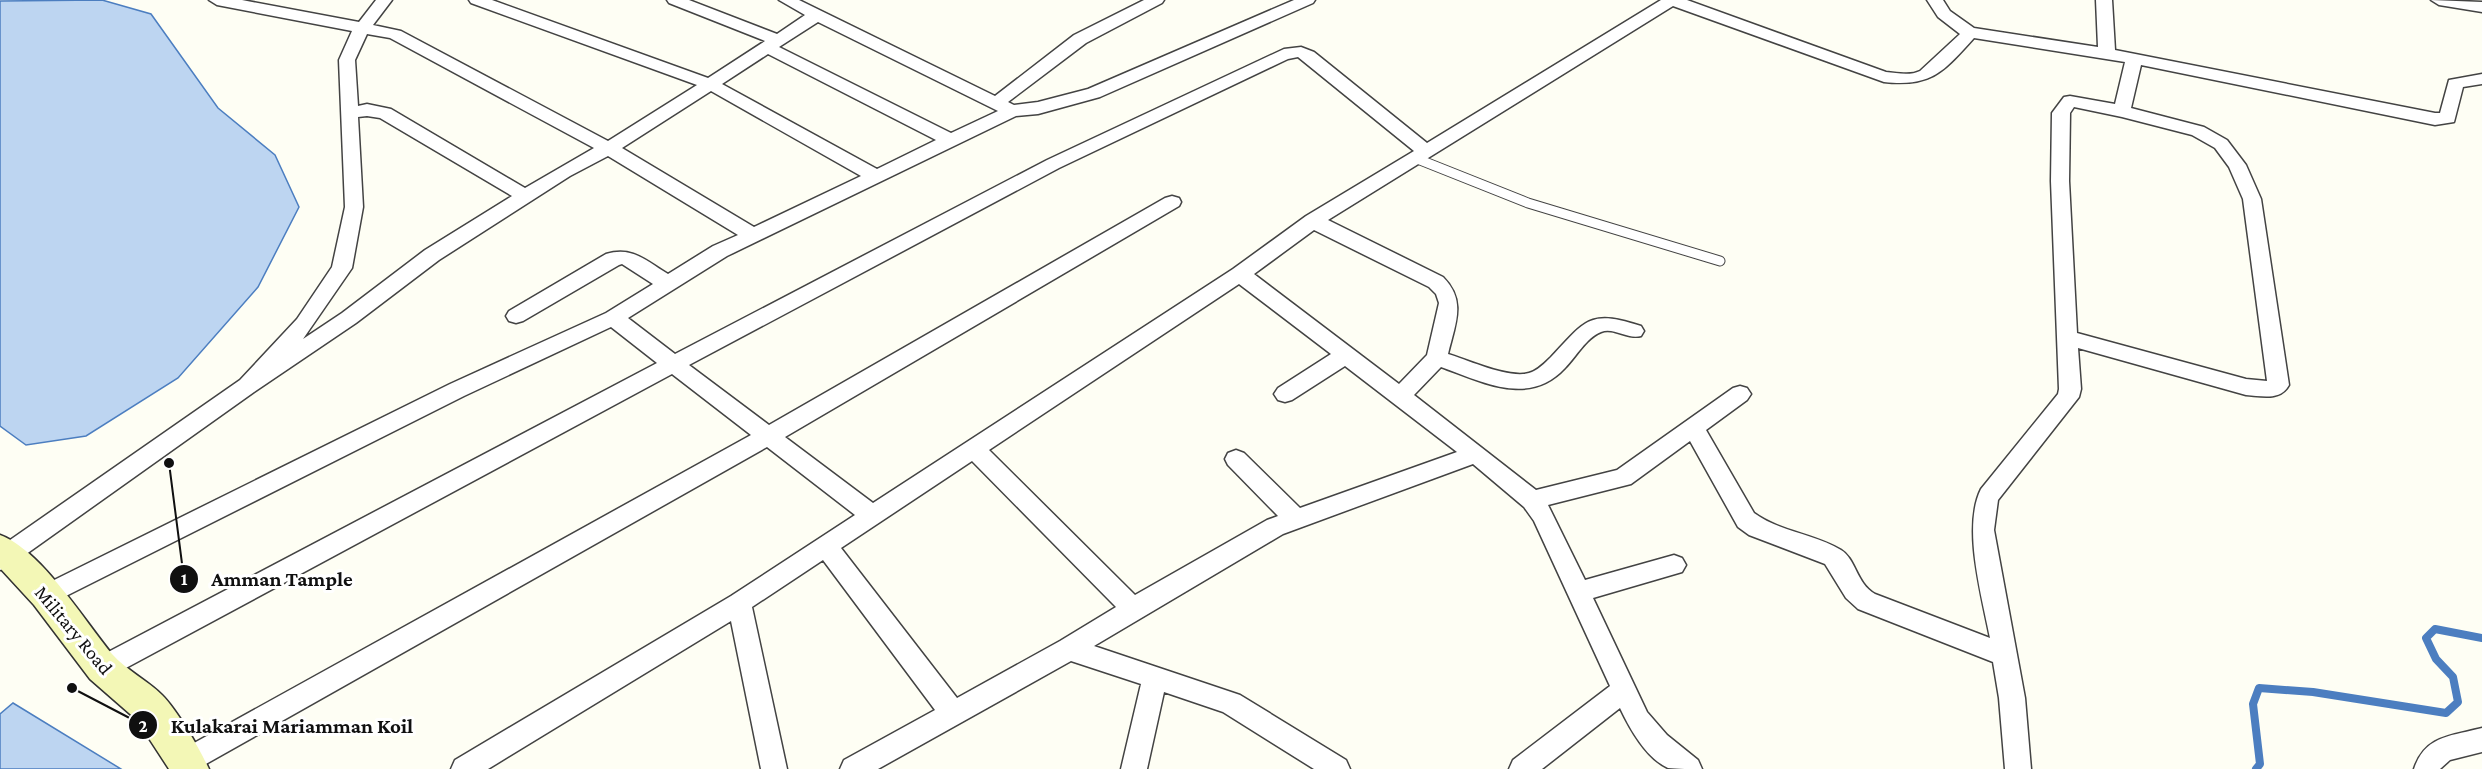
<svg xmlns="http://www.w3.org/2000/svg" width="2482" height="769" viewBox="0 0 2482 769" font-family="'Crimson Pro',serif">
<rect width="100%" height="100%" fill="#fefef4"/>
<path fill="#bdd5f1" stroke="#4c7ec0" stroke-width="1.5" d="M102,0l49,14 67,94 57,47 24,52 -41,80 -80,91 -92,58 -60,9 -26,-19v-425z
M13,703l108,66h-121v-55z"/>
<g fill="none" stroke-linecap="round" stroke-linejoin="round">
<path stroke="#4c7ec0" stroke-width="8" d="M2256,769l4,-5 -7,-60 6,-16 54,4 133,21 12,-11 -5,-25 -17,-18 -10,-21 9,-9 47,9"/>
<defs>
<path id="lane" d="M1415,158l113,45 192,58"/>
<path id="street" d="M209,0h33l117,22 17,-22h16l-19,25 28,6 207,110 89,-56 -226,-82 -2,-3h23l216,78 57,-37 -96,-38 -2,-3h22l88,34 28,-19 -26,-15h20l196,96 79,-61 70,-35h20l-2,3 -76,40 -78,59 6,3 24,-3 50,-13 206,-89h21l-2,3 -213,94 -62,17 -22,2 -289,140 -99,62 47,36 372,-194 237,-111 17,-2 13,5 113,91 234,-143h26l199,72c11,1 24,4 34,-1l40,-37 -22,-17 -11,-17h16l7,11 24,17 124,19 -2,-47h16l3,50 320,63h5l9,-33 33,-6v10l-19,3 -9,35 -19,3 -294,-60 -10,43 73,19 23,13 19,25 15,34 28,186c-9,16 -27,11 -43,10l-168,-47 3,41 -2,8 -81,103 -4,30 31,168 6,71h-26l-6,-71 -6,-36 -135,-53 -12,-11 -21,-34 -76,-29 -11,-8 -48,-86 -59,43 -83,21 37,75 89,-25 8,3 4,7 -4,7 -89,26 54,114 20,23 31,25 4,9c-9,0 -26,0 -34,-1 -22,-10 -38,-39 -48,-60l-78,61h-33l4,-9 97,-74 -76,-165 -10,-14 -51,-43 -190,70 -189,112 146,49 106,65 4,9h-36l-91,-57 -59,-20 -17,77h-26l20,-85 -70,-23 -193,108h-38l4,-9 91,-50 -112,-150 -71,47 35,162h-26l-30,-148 -243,148h-37l4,-9 276,-164 124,-81 -88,-68 -570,322h-22l-3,-7 4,-9 575,-318 -79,-61 -561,302 -9,3 -9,-3 -3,-8 3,-8 564,-297 -46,-36 -147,69 -410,206 -8,3 -8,-3 -4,-7 4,-7 412,-204 156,-71 47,-29 -31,-20 -3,1 -96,56 -7,2 -7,-2 -3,-5 3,-5 97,-57c27,-8 40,7 62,20l45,-28 25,-11 -130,-79 -38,20 -131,84 -83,63 -102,69 -246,175 -8,3v-23l240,-167 57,-61 35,-52 13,-60 -6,-147 13,-29 -135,-26zM1673,6l211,76c48,5 59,-10 90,-44l151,24 -10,42 -45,-8 -6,1 -12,16 -1,68 8,208 -1,5 -77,95c-19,38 1,107 9,149l-115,-44c-19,-11 -19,-35 -34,-44 -26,-16 -61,-18 -87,-37l-48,-83 41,-30 4,-6 -4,-6 -7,-2 -7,2 -116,82 -81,20 -122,-95 27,-28c42,15 88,40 124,1 11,-11 21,-30 36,-36 13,-5 27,8 40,4l3,-5 -3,-5c-52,-17 -55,-6 -90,31 -6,6 -14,14 -22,16 -20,6 -61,-13 -81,-19 7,-30 19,-53 -5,-77l-115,-57zM818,22l180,89 -47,22 -172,-86zM367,34l23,4 204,110 -69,40 -134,-79 -24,-5 -9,2 -3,-46zM768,54l168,86 -59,29 -155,-85zM1298,57l116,94 -108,65 -73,53 -360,234 -88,-66 394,-231 2,-4 -2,-4 -7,-2 -7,2 -396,227 -80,-60 370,-197 229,-109zM711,91l150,85 -107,51 -132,-79zM2074,107l48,10 70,18 23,13 14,19 14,32 24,182 -21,-2 -169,-46 -8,-152 1,-68zM367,116l13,2 132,78 -87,54 -83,63 -39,26 49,-71 11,-61 -5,-90zM1314,230l115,57 7,7 3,9 -12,52 -28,29 -145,-110zM1239,284l92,70 -53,34 -4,6 4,6 7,2 7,-2 53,-34 112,86 -157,56 -56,-55 -8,-3 -8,3 -3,6 3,6 50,51 -11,4 -132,75 -146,-145zM972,461l144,146 -56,34 -103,57 -116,-150z
M2431,0l51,2v10l-43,-7z
M2482,728v24l-32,8 -10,9h-26c11,-34 38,-33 68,-41z"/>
<path id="secondary" d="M0,535c41,15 84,85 112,119 14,16 35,26 50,41 15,15 38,54 47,74h-40l-32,-49 -47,-41 -56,-74 -34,-37z"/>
</defs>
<use href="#lane" stroke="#434343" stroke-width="11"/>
<use href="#street" stroke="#434343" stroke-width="3"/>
<use href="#secondary" stroke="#323232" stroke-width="3"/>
<use href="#lane" stroke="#fff" stroke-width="9"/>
<use href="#street" fill="#fff" fill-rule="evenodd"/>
<use href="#secondary" fill="#f3f7b6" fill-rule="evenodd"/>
</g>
<g text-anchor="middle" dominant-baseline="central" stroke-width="6" stroke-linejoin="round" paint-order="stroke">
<g font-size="20" fill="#101010" stroke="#fff">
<text transform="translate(74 630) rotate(50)">Military Road</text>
</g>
</g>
<path fill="none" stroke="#101010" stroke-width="2" d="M169 463L184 579M72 688L143 725"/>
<g fill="#101010" stroke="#fff" stroke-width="2">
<circle cx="169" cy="463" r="6"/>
<circle cx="72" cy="688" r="6"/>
<circle cx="184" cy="579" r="15"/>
<circle cx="143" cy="725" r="15"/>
</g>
<g font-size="18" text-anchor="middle" font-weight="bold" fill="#fff">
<text x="184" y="585">1</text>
<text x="143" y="732">2</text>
</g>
<g font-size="21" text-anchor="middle" font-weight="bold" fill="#101010" stroke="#fff" stroke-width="6" stroke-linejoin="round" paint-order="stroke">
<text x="282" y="586">Amman Tample</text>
<text x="292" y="733">Kulakarai Mariamman Koil</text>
</g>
</svg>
